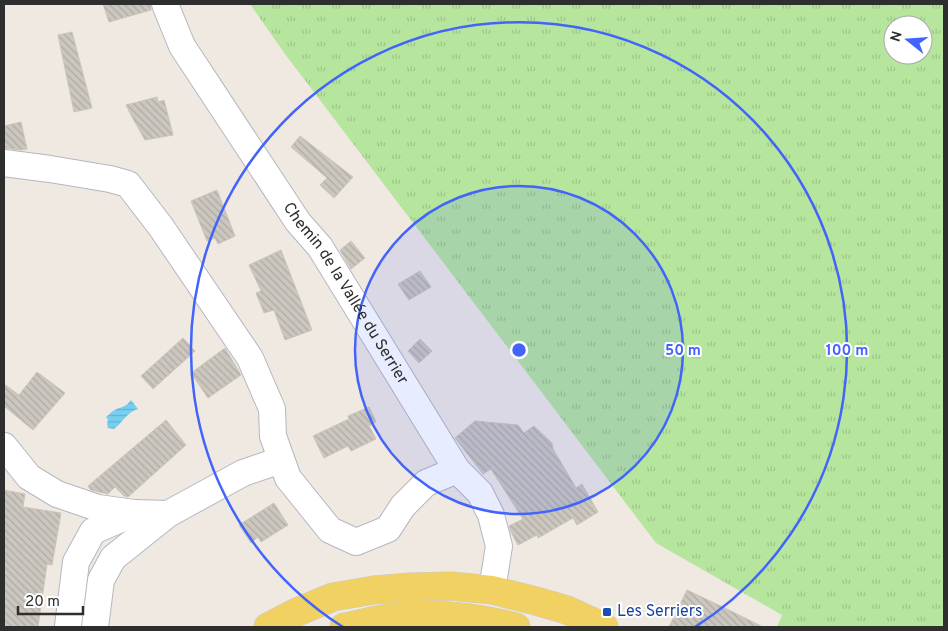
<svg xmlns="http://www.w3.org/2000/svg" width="948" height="631" viewBox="0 0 948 631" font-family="Overpass,sans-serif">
<defs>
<pattern id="grass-tufts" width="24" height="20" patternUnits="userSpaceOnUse" patternTransform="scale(1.25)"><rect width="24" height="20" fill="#b6e59e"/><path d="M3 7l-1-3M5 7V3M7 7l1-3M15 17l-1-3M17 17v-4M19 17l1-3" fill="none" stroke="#9dc588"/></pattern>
<pattern id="water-rules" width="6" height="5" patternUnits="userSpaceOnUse" patternTransform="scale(1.25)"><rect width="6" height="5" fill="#75cff0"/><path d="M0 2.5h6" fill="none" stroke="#66b2ce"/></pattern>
<pattern id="building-back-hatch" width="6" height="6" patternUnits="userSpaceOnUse" patternTransform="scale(1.25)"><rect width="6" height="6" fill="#cbc7bf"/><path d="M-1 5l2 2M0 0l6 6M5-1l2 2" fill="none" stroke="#afaba4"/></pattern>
</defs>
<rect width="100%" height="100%" fill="#efe9e1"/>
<path fill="url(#grass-tufts)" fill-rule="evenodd" d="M250,4h694v623h-167l5,-12 -126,-72 -371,-489zM893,25h30v30h-30z"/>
<path fill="url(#water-rules)" d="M131,400l7,9c-10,2 -16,14 -24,20l-6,-1 -1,-4 1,-4 -2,-3c2,-1 5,-5 7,-6 7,-5 12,-2 18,-11z"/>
<path fill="url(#building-back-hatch)" stroke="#cbc5ba" d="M103,4h47l1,6 -42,12z
M72,32l20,76 -18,4 -16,-77z
M157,97l1,5 6,-2 9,35 -28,5 -13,-23 -6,-12z
M21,122l6,27 -6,1 -17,-2v-22z
M300,136l53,41 -19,21 -14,-13 7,-7 -36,-31z
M217,190l18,46 -17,8 -3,-6 -8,3 -16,-40z
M351,241l14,17 -14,11 -11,-19z
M281,250l31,80 -27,10 -11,-30 -10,3 -8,-20 5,-2 -12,-26z
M420,271l11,16 -22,13 -11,-16z
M183,338l12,13 -42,38 -12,-13z
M420,339l12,12 -13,12 -11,-12z
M225,348l16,27 -33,23 -17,-25z
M37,372l28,21 -32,37 -29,-24v-22l15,11z
M369,407l7,15 -7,4 7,13 -25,12 -3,-5 -24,12 -11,-22 36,-17 -1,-3z
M166,420l20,25 -58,52 -4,-1 -9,-9 -7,7 -17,-4 -3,-4z
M475,421l43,4 6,8 10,-7 18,17 1,6 23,39 6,-4 16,28 -21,13 -4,-7 -35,20 -1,-3 -19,10 -7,-13 -2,-6 14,-7 -32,-50 -8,5 -28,-36z
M4,490l21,4 -2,13 38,6 -9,52 -5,-1 -9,63h-34z
M274,503l14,22 -27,17 -3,-5 -7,6 -12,-18z
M687,590l44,21 32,16h-94z"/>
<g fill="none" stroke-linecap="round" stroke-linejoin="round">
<defs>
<g id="minor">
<path id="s1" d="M165,4l17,42 116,176 22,25 137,223 23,23 11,22 8,31 -7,44"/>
<path d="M4,163l46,6 60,10 18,5 33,43 89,131 22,51 1,27 15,42 42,52 26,12 32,-13 15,-23 23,-23 31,-13"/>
<path d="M4,446l25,31 28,17 41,14 36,5"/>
<path d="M68,626l8,-64 17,-31 42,-18 33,1"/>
<path d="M95,627l6,-47 12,-22 55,-44 75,-41 38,-13"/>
</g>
<path id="major" d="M268,627l29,-15 36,-15 41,-7 37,-3 40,-1 41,4 44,11 31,9 37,17
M344,627c13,-2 25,-6 38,-8 44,-8 91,-3 134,8"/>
</defs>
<use href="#minor" stroke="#b4b7c1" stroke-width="28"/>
<use href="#major" stroke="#c9c9c9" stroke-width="29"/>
<use href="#minor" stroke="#fff" stroke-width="26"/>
<use href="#major" stroke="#f2d163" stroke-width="28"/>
</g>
<circle cx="519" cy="350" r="164" fill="#4264fb" fill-opacity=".12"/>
<g fill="none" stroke="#4264fb" stroke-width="2.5">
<circle cx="519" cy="350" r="164"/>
<path d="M343 627A328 328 0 1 1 695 627"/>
</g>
<rect fill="#1a4fb4" stroke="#fff" stroke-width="2" x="602" y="607" width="10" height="10" rx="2.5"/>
<g text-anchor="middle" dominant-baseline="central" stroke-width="4" stroke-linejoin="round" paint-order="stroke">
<g font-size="16" fill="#2e2e2e" stroke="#fff">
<text stroke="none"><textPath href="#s1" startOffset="342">Chemin de la Vallée du Serrier</textPath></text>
</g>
<g font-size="16" fill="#164399" stroke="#fff" text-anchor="start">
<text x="617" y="612">Les Serriers</text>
</g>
</g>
<circle cx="519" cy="350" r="8" fill="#4264fb" stroke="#fff" stroke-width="2.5"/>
<g font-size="15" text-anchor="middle" font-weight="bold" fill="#4264fb" stroke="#fff" stroke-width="4" stroke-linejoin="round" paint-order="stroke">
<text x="683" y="355">50 m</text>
<text x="847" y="355">100 m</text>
</g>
<rect width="948" height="631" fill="none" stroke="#2e2e2e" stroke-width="10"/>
<g transform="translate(908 40) rotate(287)"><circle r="24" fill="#ffffff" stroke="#ababab"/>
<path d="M0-4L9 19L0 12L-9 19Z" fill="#4264fb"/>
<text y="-8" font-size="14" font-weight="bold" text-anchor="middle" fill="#2e2e2e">N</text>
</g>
<path d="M18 606v8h65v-8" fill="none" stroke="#2e2e2e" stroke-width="2.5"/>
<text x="25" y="606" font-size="15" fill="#2e2e2e" stroke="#ffffff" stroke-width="4" paint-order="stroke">20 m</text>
</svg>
